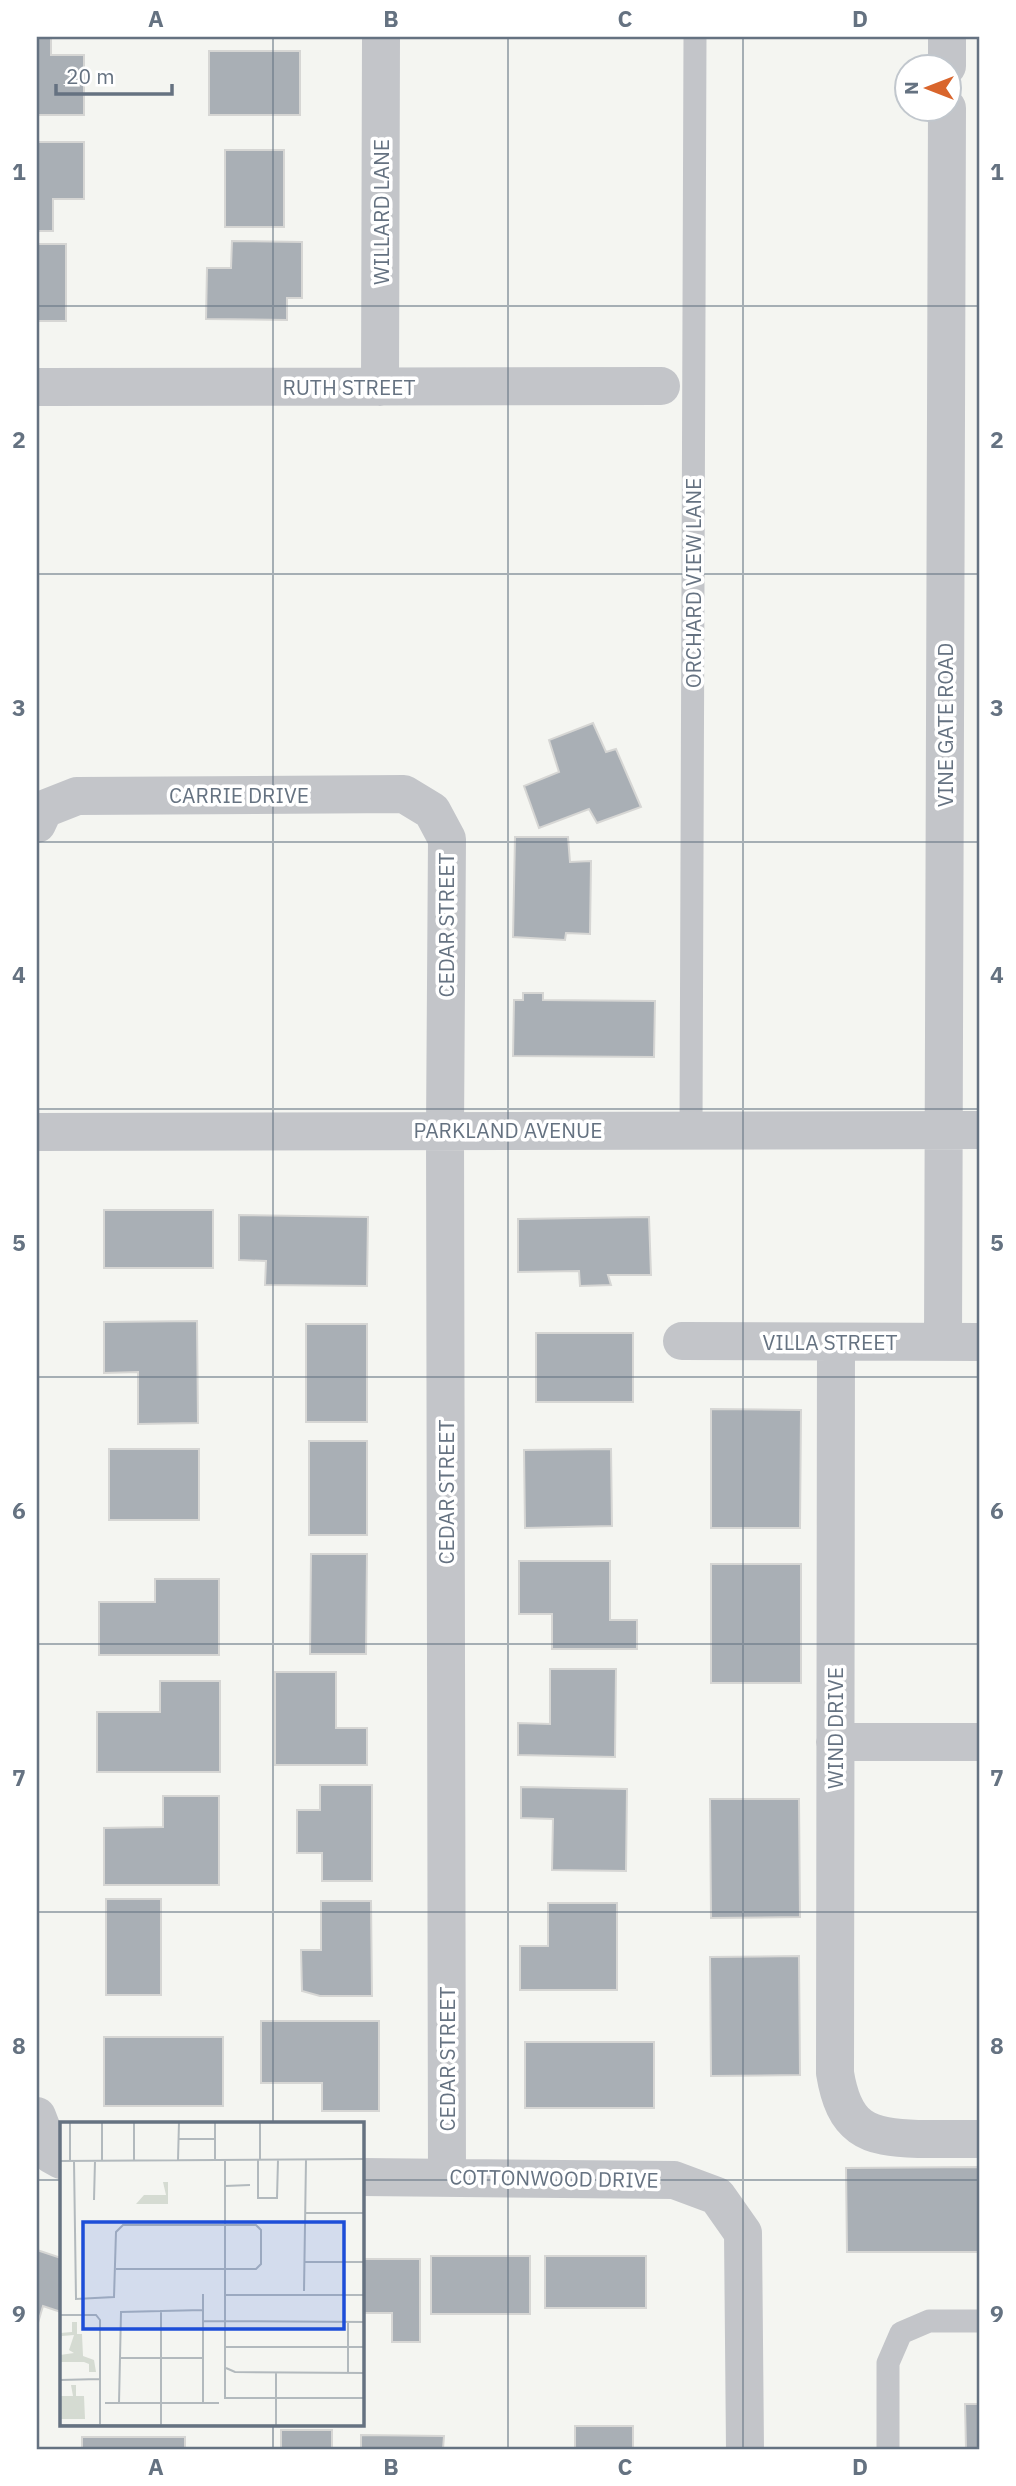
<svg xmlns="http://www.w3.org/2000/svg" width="1016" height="2486" viewBox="0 0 1016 2486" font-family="'IBM Plex Sans',sans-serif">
<rect width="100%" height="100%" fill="#f4f5f1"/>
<path fill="#a9afb5" stroke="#d6d6d4" stroke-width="2" d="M37,37h14v18h33v60h-47z
M209,51h91v64h-91z
M37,142h47v57h-31v32h-16z
M225,150h59v77h-59z
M232,241l70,1v56h-15v22l-81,-1 1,-51h24z
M37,244h29v77h-29z
M593,723l13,29 10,-3 25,58 -44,16 -8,-14 -50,19 -15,-42 35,-14 -10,-32z
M515,837h53l2,25 21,-1 -1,73 -24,-1 -1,7 -52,-3z
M523,993h20v7l112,1 -1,56 -141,-1 1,-56h9z
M104,1210h109v58h-109z
M239,1215l129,2 -1,69 -102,-1 1,-24 -27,-1z
M649,1217l2,58h-43l3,10 -31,1 -1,-15 -61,1v-53z
M197,1321l1,102 -60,1v-52l-34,1v-51z
M306,1324h61v98h-61z
M536,1333h97v69h-97z
M711,1409l90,1 -1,118h-89z
M309,1441h58v94h-58z
M109,1449h90v71h-90z
M611,1449l1,77 -87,2 -1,-78z
M311,1554h56l-1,100h-56z
M519,1561h91v59h27v29h-85v-35h-33z
M711,1564h90v119h-90z
M155,1579h64v76h-120v-53h56z
M550,1669h66l-1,88 -97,-2v-32l32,1z
M275,1672h61v56h31v37h-92z
M160,1681h60v91h-123v-60h63z
M320,1785h52v96h-50v-28h-25v-43h23z
M521,1787l106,2 -1,82 -74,-1 1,-51 -32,-1z
M163,1796h56v89h-115v-57l59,-1z
M710,1799h89l1,118 -89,1z
M106,1899h55v96h-55z
M321,1901h50l1,95h-52l-18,-5 -1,-41h20z
M548,1903h69v87h-97v-44h28z
M799,1956l1,119 -89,1 -1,-119z
M261,2021h118v90h-57v-28h-61z
M104,2037h119v69h-119z
M525,2042h129v66h-129z
M979,2167v85h-132l-1,-84z
M37,2250l24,8v54l-18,-6 -6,20z
M431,2256h99v58h-99z
M545,2256h101v52h-101z
M362,2259h58v83h-28v-29h-30z
M965,2404h14v45h-13z
M575,2426h58v23h-58z
M281,2430h51v19h-51z
M361,2435l83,1 -1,13h-82z
M82,2437h103v12h-103z"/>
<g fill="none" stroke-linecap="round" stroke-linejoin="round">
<path stroke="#c3c5c9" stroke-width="23" d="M691,1130l4,-1093
M888,2449v-86l13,-30 28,-12h50"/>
<path stroke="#c3c5c9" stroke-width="38" d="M947,66v-29
M37,387l624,-1
M380,387l1,-350
M37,824l7,-15 33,-13 327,-2 28,17 15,28 -2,291 2,1047
M37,1132l942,-2
M682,1341l297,1
M836,1342l-1,731c9,55 31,65 83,66 21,0 41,0 61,0
M943,1342l4,-1234
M835,1742h144
M37,2116l15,39 9,5
M362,2177l312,3 43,16 26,37 2,216"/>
</g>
<path fill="none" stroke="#657281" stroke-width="2" stroke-opacity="0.55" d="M273,37v2087M508,37v2412M743,37v2412M37,306h942M37,574h942M37,842h942M37,1109h942M37,1377h942M37,1644h942M37,1912h942M37,2180h24M362,2180h617M273,2425v24"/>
<g text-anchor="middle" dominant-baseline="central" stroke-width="7" stroke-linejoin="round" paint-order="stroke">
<g font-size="21" fill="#657281" stroke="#fff">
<text transform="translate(381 212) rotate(-90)">WILLARD LANE</text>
<text x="349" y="387">RUTH STREET</text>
<text transform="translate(693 583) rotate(-90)">ORCHARD VIEW LANE</text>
<text transform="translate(945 725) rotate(-90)">VINE GATE ROAD</text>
<text x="239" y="795">CARRIE DRIVE</text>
<text transform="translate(446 925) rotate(-90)">CEDAR STREET</text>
<text x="508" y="1130">PARKLAND AVENUE</text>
<text x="830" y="1342">VILLA STREET</text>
<text transform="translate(446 1492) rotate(-90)">CEDAR STREET</text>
<text transform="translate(835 1728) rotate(-90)">WIND DRIVE</text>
<text transform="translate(447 2059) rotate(-90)">CEDAR STREET</text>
<text transform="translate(554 2178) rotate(1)">COTTONWOOD DRIVE</text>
</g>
</g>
<g transform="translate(60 2122)">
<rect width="304" height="304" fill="#f4f5f1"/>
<path d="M103,60h5v22h-32l8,-9h22zM12,200h5v12h5l1,22 11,4 2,12h-7v-8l-5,-2h-24v-7l14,-2 -5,-3 5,-15 -12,1 -2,9v-12l12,-1zM11,263h5v11h8l1,23h-25l1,-23h12z" fill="#d5dbd2"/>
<path fill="none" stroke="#b2b9bd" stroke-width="2" d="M155,0v38M119,17h36M118,38l1,-38M165,38v238h140M198,38v38h19l1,-38M200,38v-38M0,39l305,-2M10,39v-39M14,39l2,138 38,-2 2,-65 7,-7h133l5,5v34l-5,5h-140M42,39v-39M74,39v-39M165,64l25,-1M34,78l1,-39M245,91h60M244,140h61M244,169l2,-131M166,173h139M0,193h36l4,5v105M143,199l162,1M166,225h139M59,236h84M166,246l9,4 130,1M216,250v54M288,251v-51M0,258l40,-1M45,281h114M59,281l2,-91 82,-2M143,281v-109M0,303l305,1M101,303v-115"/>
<path fill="#1d4ed8" fill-opacity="0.15" stroke="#1d4ed8" stroke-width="3.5" d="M23,100h261v107h-261z"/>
<rect width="304" height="304" fill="none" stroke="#657281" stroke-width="3.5"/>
</g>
<rect width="1016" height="2486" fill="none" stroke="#ffffff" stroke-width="77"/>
<g transform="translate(928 88) rotate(270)"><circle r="33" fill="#ffffff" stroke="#c1c7cd" stroke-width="2"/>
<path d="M0-5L12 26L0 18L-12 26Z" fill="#d9652c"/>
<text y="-10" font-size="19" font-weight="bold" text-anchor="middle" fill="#657281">N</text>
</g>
<path d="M56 84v10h116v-10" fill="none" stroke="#657281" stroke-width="3.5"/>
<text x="66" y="84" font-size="21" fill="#657281" stroke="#ffffff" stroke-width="5" paint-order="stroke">20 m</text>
<rect x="38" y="38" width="940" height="2410" fill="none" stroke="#657281" stroke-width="2.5"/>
<g font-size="23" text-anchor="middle" font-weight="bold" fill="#657281">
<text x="156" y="27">A</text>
<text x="391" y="27">B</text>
<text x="625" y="27">C</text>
<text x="860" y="27">D</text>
<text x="19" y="180">1</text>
<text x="997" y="180">1</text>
<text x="19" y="448">2</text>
<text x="997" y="448">2</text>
<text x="19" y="716">3</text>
<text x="997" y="716">3</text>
<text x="19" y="983">4</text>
<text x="997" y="983">4</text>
<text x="19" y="1251">5</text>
<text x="997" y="1251">5</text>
<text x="19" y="1519">6</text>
<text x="997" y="1519">6</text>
<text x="19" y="1786">7</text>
<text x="997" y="1786">7</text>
<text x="19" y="2054">8</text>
<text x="997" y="2054">8</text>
<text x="19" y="2322">9</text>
<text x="997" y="2322">9</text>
<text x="156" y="2475">A</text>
<text x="391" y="2475">B</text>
<text x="625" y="2475">C</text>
<text x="860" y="2475">D</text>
</g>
</svg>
